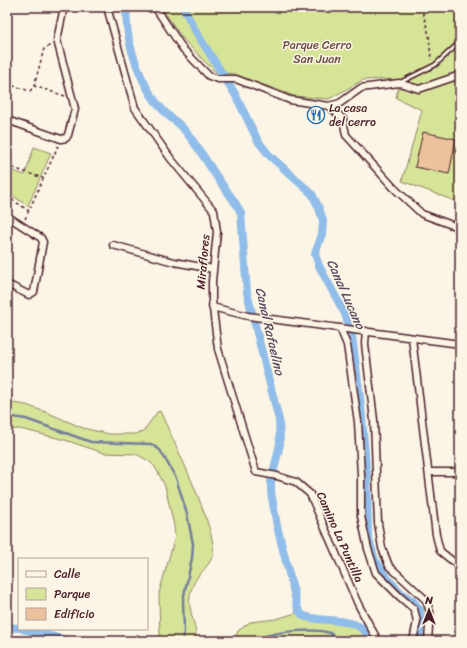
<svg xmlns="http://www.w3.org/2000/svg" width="467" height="648" viewBox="0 0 467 648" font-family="Sriracha,sans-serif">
<rect width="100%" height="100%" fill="#fcf5e5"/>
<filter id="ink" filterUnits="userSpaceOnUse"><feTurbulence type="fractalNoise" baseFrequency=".025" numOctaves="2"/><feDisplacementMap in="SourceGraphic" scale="8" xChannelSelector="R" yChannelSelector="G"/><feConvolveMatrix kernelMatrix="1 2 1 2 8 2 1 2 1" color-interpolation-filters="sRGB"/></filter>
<g filter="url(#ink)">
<path fill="#d6e498" stroke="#908262" d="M161,7h299v196l-58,-22 20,-71 -26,-12 3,-15 -11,-4 -25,1 -34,19 -35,-3 -60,-22 -19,-2 -32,-33z
M34,147l17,6 -23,53 -21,-14v-23l18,6z
M7,402l19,3 20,7 37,16 26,6h24l10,-2 14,-20 3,-1c12,27 58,120 53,143 -4,16 -20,20 -23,42 -3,16 9,31 5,45h-35l-1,-48 16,-56 -1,-11 -9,-40 -10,-19 -6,-6 -13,-7 -32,-1 -39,-13 -45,-11 -13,1z
M299,612l3,4 54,11 7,4 4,10h-133l4,-10 12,-9 26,-3z"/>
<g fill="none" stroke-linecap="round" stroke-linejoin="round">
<path stroke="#747e9d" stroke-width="2.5" d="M7,416l19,3 65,23 60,2 9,6 16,28 11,36 6,30 -1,14 -9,42 1,32 -2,9
M256,641c11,-10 60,-13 74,-8 3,2 7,5 10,8"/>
<path stroke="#90bde9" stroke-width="8" d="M127,7c-4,33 16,86 41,108 3,4 8,6 12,10 15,16 26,36 39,55 7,11 16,20 22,33l6,80 32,127 1,24 -9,38v10l6,34 21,83c2,2 3,6 6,7 18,8 61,-2 65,25
M183,7l13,25 39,62 23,47 11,14 43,39 7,14 4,13 -1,13 -7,20 4,12 26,48 7,22 9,70 6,74 1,57 7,23 12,18 14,15 12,8 7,9 1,12 -2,19
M7,627l12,1
M23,629l47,12"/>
</g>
<path fill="#ebc29b" stroke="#4a1f2b" d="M423,132l33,7 -7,35 -34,-7z"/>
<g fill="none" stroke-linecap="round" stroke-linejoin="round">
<defs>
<path id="service" d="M399,83l36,-18 25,-23"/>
<path id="minor" d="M107,7l28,101 36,51 43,52 3,21 -5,49v20l6,48 38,123 21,4 19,6 14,12 48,110 20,37
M155,7l28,42 26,27 9,3h18l54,21 39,6 11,-3 21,-15 38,-5 20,6 41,-14
M329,106l14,13 3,16 48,53 28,26 38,14
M7,120l54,19 5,-1 2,-3 7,-26 -18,-69 7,-33
M7,216l34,22 2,4 -9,50 -5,3 -22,-11
M113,245l61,17 39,7
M212,307l36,9 212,28
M340,328l7,17 11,77 3,53v41l7,33 8,24 23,23 15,13 3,12 -4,20
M366,331l-1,13 9,76 4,103 4,25 7,18 37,34 4,12 -2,29
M412,338l24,197 4,16 20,16
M429,472h31"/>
</defs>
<use href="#service" stroke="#4a1f2b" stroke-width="6"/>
<use href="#minor" stroke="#4a1f2b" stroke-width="9"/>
<path stroke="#4a1f2b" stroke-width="1.5" stroke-dasharray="3 3" stroke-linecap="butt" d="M421,7l8,28 2,25
M7,84l23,7 4,-5 31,10
M34,86l10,-37 7,-4
M7,166l36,12
M7,196l22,15
M25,219l33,-73"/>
<use href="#service" stroke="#fcf5e5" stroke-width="3"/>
<use href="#minor" stroke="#fcf5e5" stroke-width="6"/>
</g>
</g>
<defs>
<symbol id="restaurant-ring" viewBox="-11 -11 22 22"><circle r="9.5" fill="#fcf5e5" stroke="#1f6fb2" stroke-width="1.5"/><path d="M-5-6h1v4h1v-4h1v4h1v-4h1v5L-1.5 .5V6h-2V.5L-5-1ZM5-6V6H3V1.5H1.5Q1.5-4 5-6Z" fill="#1f6fb2"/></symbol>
</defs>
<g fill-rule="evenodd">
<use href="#restaurant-ring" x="306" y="105" width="20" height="20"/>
</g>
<g text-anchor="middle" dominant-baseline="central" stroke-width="3" stroke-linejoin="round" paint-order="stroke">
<g font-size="12" fill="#6d5046" stroke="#fcf5e5">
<text x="317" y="45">Parque Cerro<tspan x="317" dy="14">San Juan</tspan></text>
</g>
<g font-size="12" fill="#4a1f2b" stroke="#fcf5e5" text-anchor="start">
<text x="329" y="108">La casa<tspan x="329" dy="14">del cerro</tspan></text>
</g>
<g font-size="12" fill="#4a1f2b" stroke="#fcf5e5">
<text transform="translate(203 262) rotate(-85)">Miraflores</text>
<text transform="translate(340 537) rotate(66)">Camino La Puntilla</text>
</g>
<g font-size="13" font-style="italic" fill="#5f4e64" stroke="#fcf5e5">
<text transform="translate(346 294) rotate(66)">Canal Lucano</text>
<text transform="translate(270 331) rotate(77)">Canal Rafaelino</text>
</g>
</g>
<rect width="467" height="648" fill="none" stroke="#fcf5e5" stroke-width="24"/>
<rect x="12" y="12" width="443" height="624" fill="none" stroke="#4a1f2b" stroke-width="1.5" filter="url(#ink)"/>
<rect x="18" y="558" width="130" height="72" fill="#fcf5e5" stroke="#b59f9b"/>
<rect x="26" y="571" width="20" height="6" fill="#fcf5e5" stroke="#b59f9b"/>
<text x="54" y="578" font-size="12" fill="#4a1f2b">Calle</text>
<rect x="26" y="588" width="20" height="12" fill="#d6e498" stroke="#b59f9b"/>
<text x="54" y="598" font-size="12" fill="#4a1f2b">Parque</text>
<rect x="26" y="608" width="20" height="12" fill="#ebc29b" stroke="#b59f9b"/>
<text x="54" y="618" font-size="12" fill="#4a1f2b">Edificio</text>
<g transform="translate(429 610)" stroke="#fcf5e5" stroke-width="3" paint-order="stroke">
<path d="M0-3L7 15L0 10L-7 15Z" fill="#4a1f2b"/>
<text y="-6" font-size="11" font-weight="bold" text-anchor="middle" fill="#4a1f2b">N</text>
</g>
</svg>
